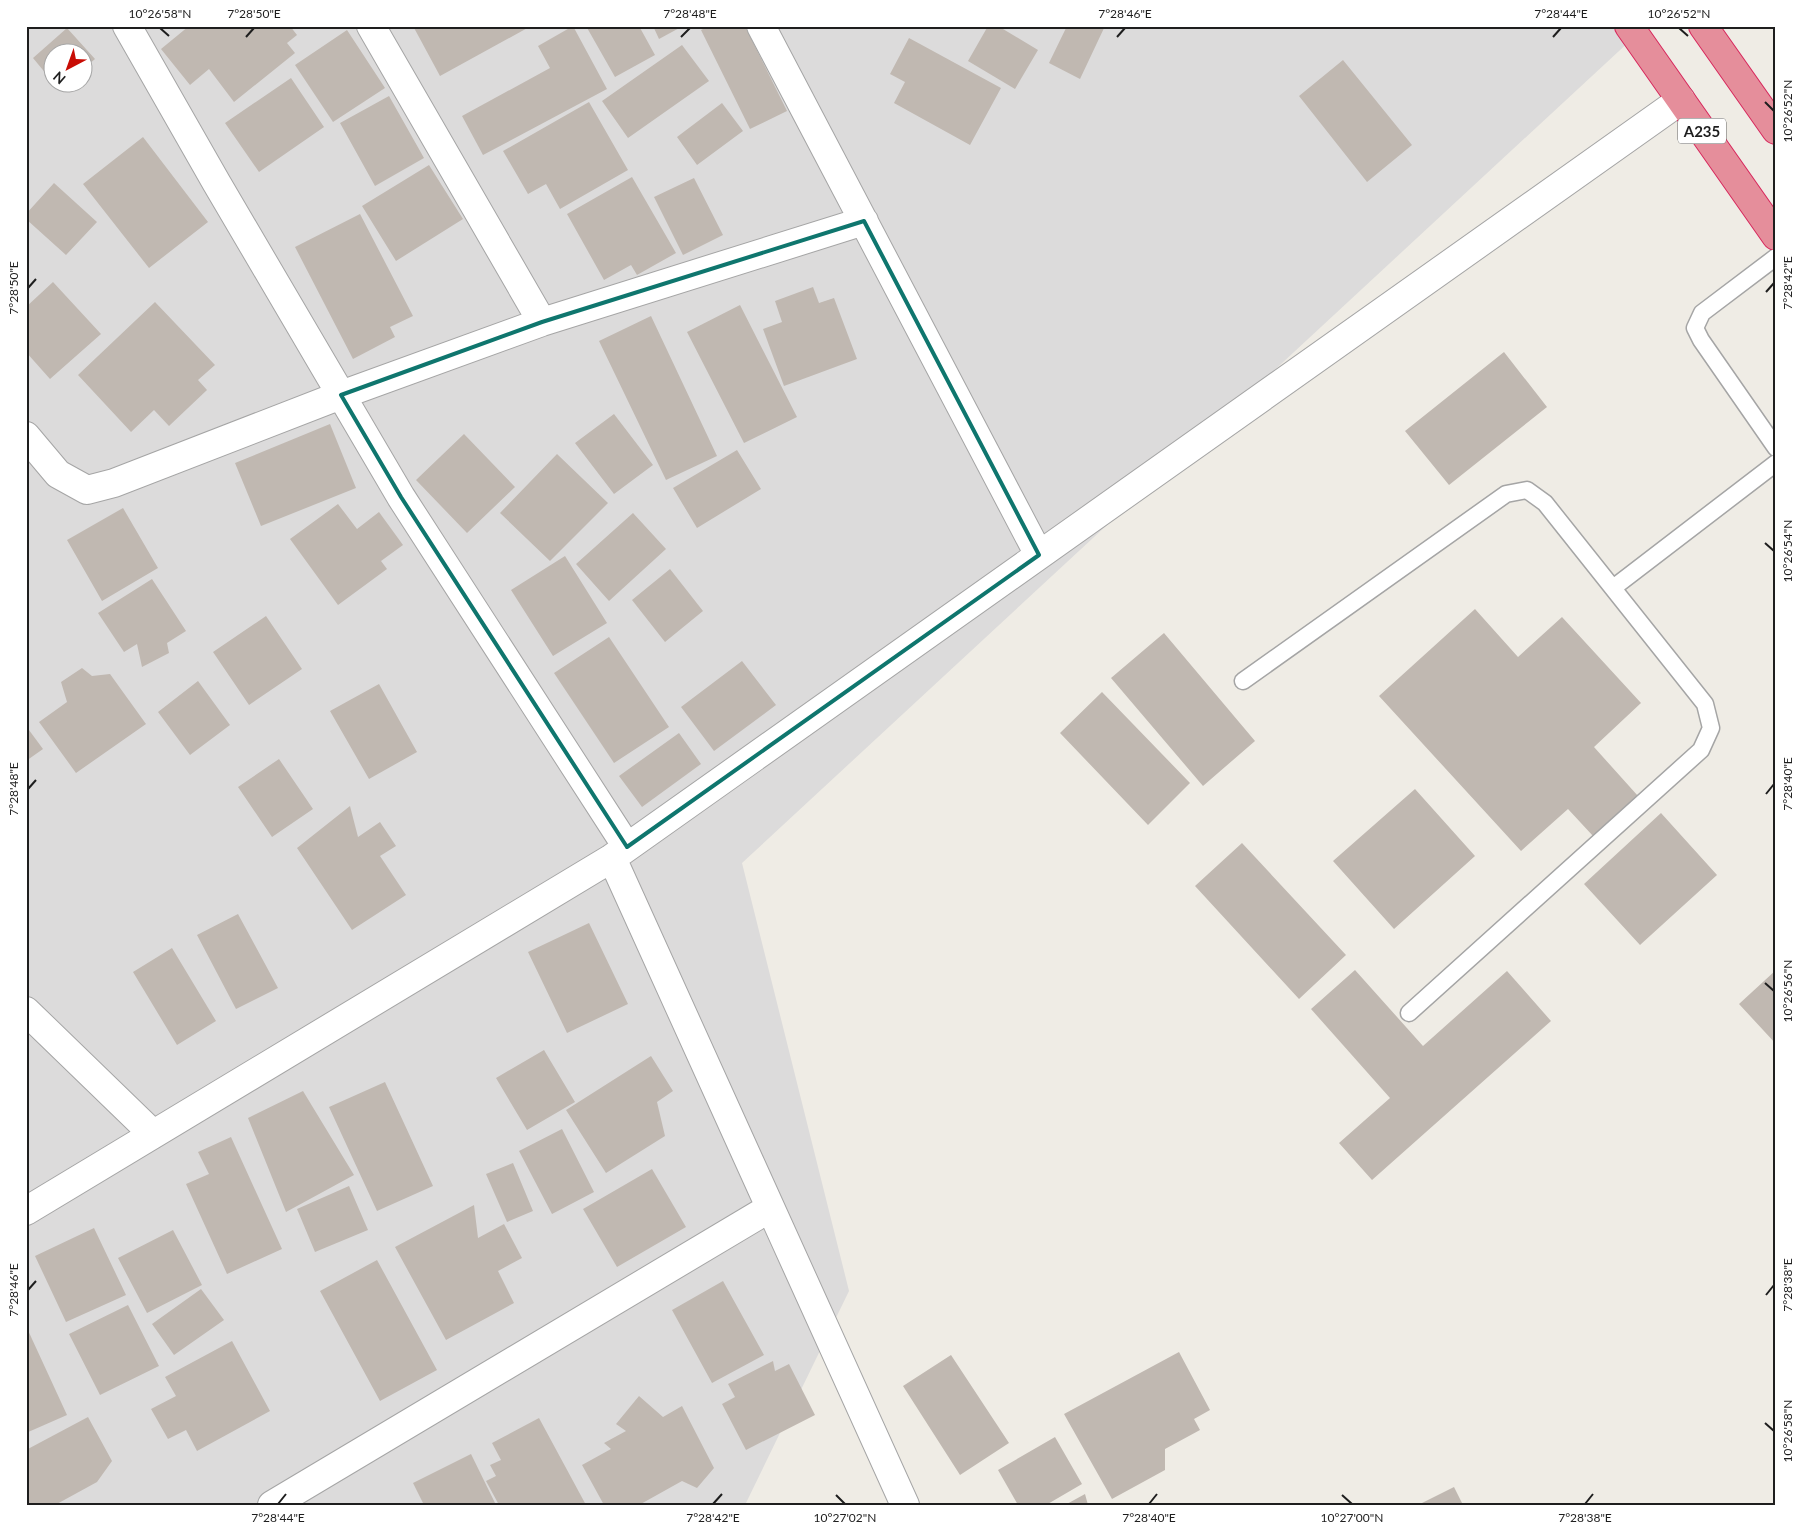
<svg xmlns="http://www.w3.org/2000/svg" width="1802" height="1531" viewBox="0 0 1802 1531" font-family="Lato,sans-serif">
<rect width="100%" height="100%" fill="#efece5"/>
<path fill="#dcdbdb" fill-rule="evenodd" d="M26,26h1620l-904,837 107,428 -104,214h-719zM52,52h30v30h-30z"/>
<path fill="#c0b8b1" d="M189,26h101l7,9 -10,8 8,10 -61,49 -25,-33 -19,16 -29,-36z
M413,26h118l-91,50z
M573,26l34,63 -124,66 -21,-39 88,-48 -12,-22z
M586,26h53l16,29 -40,22z
M653,26h30l-24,13z
M709,26h36l42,85 -37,18 -49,-99z
M988,26h10l40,24 -23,39 -47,-28z
M1067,26h38l-25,53 -31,-16z
M67,28l28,31 -13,11v-18h-30v29l-19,-23z
M347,30l38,58 -52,34 -38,-57z
M909,38l92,50 -31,57 -76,-42 11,-21 -15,-8z
M682,45l27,36 -81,57 -26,-37z
M1343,60l69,85 -45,37 -68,-86z
M291,78l33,49 -65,45 -34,-49z
M54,82h14l-8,7z
M389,96l35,62 -49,28 -35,-63z
M589,102l39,68 -68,39 -14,-25 -18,10 -25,-43z
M722,103l21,28 -46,34 -20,-28z
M143,137l65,85 -59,46 -66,-84z
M429,165l34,54 -67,42 -34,-55z
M632,177l44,76 -39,22 -6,-10 -27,15 -37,-66z
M694,178l29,57 -40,20 -29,-58z
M54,183l43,39 -31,33 -40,-36v-5z
M360,214l53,102 -23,11 5,10 -42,22 -58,-112z
M53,282l48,52 -51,45 -24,-27v-45z
M813,287l6,16 15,-5 23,61 -73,27 -21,-57 19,-7 -7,-21z
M155,302l60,63 -17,15 9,10 -38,36 -15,-16 -23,22 -53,-57z
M740,305l57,112 -53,26 -57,-111z
M651,316l66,140 -51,24 -67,-139z
M1504,352l43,55 -98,78 -44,-54z
M614,414l39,51 -39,29 -39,-51z
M330,424l26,64 -95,38 -26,-63z
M464,434l51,53 -48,46 -51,-53z
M737,450l24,39 -64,39 -24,-40z
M557,454l51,49 -58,58 -50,-48z
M338,504l19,25 22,-17 24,33 -22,16 6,8 -49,36 -48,-66z
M123,508l35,60 -56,33 -35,-61z
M633,513l33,36 -57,52 -33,-37z
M565,556l42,67 -54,33 -42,-66z
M670,569l33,42 -38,31 -33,-42z
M152,579l34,52 -19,12 2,10 -27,14 -5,-23 -13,8 -26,-39z
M1475,609l43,48 44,-40 79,86 -47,44 44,49 -45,40 -25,-27 -47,42 -142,-155z
M266,616l36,53 -53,36 -36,-53z
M1164,633l91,108 -52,45 -92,-108z
M609,637l60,90 -55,36 -60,-90z
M742,661l34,44 -62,46 -33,-44z
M82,668l10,8 18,-2 36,50 -70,49 -37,-51 28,-20 -6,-20z
M198,681l32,44 -40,30 -32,-43z
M379,684l38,68 -48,27 -39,-68z
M1102,692l88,91 -42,42 -88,-92z
M26,726l17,23 -17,12z
M679,733l22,31 -59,43 -23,-31z
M279,759l34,50 -41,28 -34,-50z
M1415,789l60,67 -81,73 -61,-68z
M350,806l8,31 22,-15 16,24 -16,10 26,39 -54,35 -55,-82z
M1661,813l56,62 -77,70 -56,-61z
M1242,843l104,112 -47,44 -104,-113z
M238,914l40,74 -42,21 -39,-74z
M589,923l39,81 -61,29 -39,-81z
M172,948l44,73 -39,24 -44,-73z
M1355,970l68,76 84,-75 44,50 -179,159 -33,-37 51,-45 -79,-89z
M1776,970v74l-37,-40z
M544,1050l31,52 -48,28 -31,-52z
M651,1056l22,35 -16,11 8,34 -59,37 -40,-63z
M385,1082l48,104 -56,25 -48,-104z
M303,1091l51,84 -68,37 -38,-94z
M562,1129l32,63 -42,22 -33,-63z
M231,1137l51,112 -55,25 -41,-90 23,-10 -11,-22z
M513,1163l20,48 -26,11 -21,-48z
M652,1169l34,58 -69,40 -34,-58z
M349,1186l19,44 -53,22 -18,-43z
M474,1205l4,33 26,-14 18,34 -24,13 16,32 -68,37 -51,-93z
M94,1228l32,67 -60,27 -31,-66z
M173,1230l29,55 -55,28 -29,-55z
M377,1260l60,110 -57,31 -60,-110z
M723,1281l41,74 -52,28 -40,-73z
M201,1289l23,31 -50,35 -22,-31z
M128,1305l31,61 -59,29 -31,-61z
M26,1326l41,89 -41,18z
M232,1341l38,70 -73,40 -11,-21 -18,9 -17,-30 25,-13 -11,-19z
M1179,1352l31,58 -16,9 6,11 -35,19v21l-53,29 -48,-85z
M951,1355l58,88 -49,32 -57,-89z
M773,1361l2,10 14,-7 26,51 -69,35 -24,-46 13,-7 -7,-13z
M639,1396l24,21 19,-11 32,62 -17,20 -15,-7 -43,24h-35l-22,-40 29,-16 -7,-6 22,-12 -10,-7z
M88,1417l24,44 -15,21 -42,23h-29v-55z
M539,1418l47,87h-87l-13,-24 10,-5 -6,-11 11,-5 -9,-17z
M1055,1437l27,47 -36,21h-28l-20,-35z
M471,1454l25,51h-72l-11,-22z
M1454,1487l9,18h-45z
M1085,1494l3,11h-23z"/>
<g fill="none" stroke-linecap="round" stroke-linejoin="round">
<defs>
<path id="lane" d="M1776,257l-74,56 -7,15 6,12 75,108
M1613,588l163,-125
M1243,681l263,-187 21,-4 18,13 160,201 6,24 -10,22 -292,263"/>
<path id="street" d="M127,26l89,156 185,315 226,350
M371,26l171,296
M761,26l278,529
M26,436l32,38 29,16 27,-7 227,-88 201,-73 322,-101
M612,858l293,647
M26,1011l127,123
M26,1211l586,-353 1069,-758
M272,1505l498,-297"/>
<path id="highway" d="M1629,26l147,210
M1703,26l73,104"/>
</defs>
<use href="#lane" stroke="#a5a5a5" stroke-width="19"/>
<use href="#street" stroke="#a5a5a5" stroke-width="30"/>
<use href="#highway" stroke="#d7285d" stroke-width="30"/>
<use href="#lane" stroke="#fff" stroke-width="16"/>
<use href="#street" stroke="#fff" stroke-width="28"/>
<use href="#highway" stroke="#e58e9b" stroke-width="28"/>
</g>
<path fill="none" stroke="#0f766e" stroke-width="4" stroke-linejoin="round" d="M864,221l175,334 -412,292 -226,-350 -60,-102 201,-73z"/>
<path fill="none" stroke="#1e1e1e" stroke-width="2" d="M160,28l9,8M1679,28l9,8M246,37l8,-9M681,37l9,-9M1117,37l8,-9M1553,37l8,-9M1765,102l9,9M28,288l8,-9M1766,292l8,-9M1765,543l9,8M28,789l8,-9M1766,794l8,-10M1765,983l9,8M28,1290l8,-9M1766,1295l8,-10M1765,1423l9,8M836,1495l9,9M1342,1495l10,9M278,1504l8,-10M713,1504l9,-10M1149,1504l8,-10M1585,1504l8,-10"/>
<g text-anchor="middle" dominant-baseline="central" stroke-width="4" stroke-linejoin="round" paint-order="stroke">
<rect fill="#fff" stroke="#626262" stroke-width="1" x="1678" y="118.5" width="48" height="25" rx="4"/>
<g font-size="15" font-weight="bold" fill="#1e1e1e">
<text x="1702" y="131">A235</text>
</g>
</g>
<rect width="1802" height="1531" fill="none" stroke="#ffffff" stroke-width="55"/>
<g transform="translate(68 68) rotate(221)"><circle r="24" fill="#ffffff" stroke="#a5a5a5"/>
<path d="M0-4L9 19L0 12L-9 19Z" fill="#c80c04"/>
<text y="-8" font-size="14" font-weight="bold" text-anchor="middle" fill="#1e1e1e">N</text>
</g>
<rect x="28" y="28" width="1746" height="1476" fill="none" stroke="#1e1e1e" stroke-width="2"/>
<g font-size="12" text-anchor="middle" fill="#1e1e1e">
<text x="160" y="18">10°26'58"N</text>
<text x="254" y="18">7°28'50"E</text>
<text x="690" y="18">7°28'48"E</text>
<text x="1125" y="18">7°28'46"E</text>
<text x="1561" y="18">7°28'44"E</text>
<text x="1679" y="18">10°26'52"N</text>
<text transform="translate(1788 111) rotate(-90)" y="4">10°26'52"N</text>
<text transform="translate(1788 283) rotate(-90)" y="4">7°28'42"E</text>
<text transform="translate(14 288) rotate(-90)" y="4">7°28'50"E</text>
<text transform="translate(1788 551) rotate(-90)" y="4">10°26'54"N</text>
<text transform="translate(1788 784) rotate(-90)" y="4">7°28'40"E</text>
<text transform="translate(14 789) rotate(-90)" y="4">7°28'48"E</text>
<text transform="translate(1788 991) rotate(-90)" y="4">10°26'56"N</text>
<text transform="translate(1788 1285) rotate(-90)" y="4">7°28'38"E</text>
<text transform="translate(14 1290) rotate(-90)" y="4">7°28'46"E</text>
<text transform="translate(1788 1431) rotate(-90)" y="4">10°26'58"N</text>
<text x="278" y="1522">7°28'44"E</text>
<text x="713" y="1522">7°28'42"E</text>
<text x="845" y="1522">10°27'02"N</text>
<text x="1149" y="1522">7°28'40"E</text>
<text x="1352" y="1522">10°27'00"N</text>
<text x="1585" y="1522">7°28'38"E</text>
</g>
</svg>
